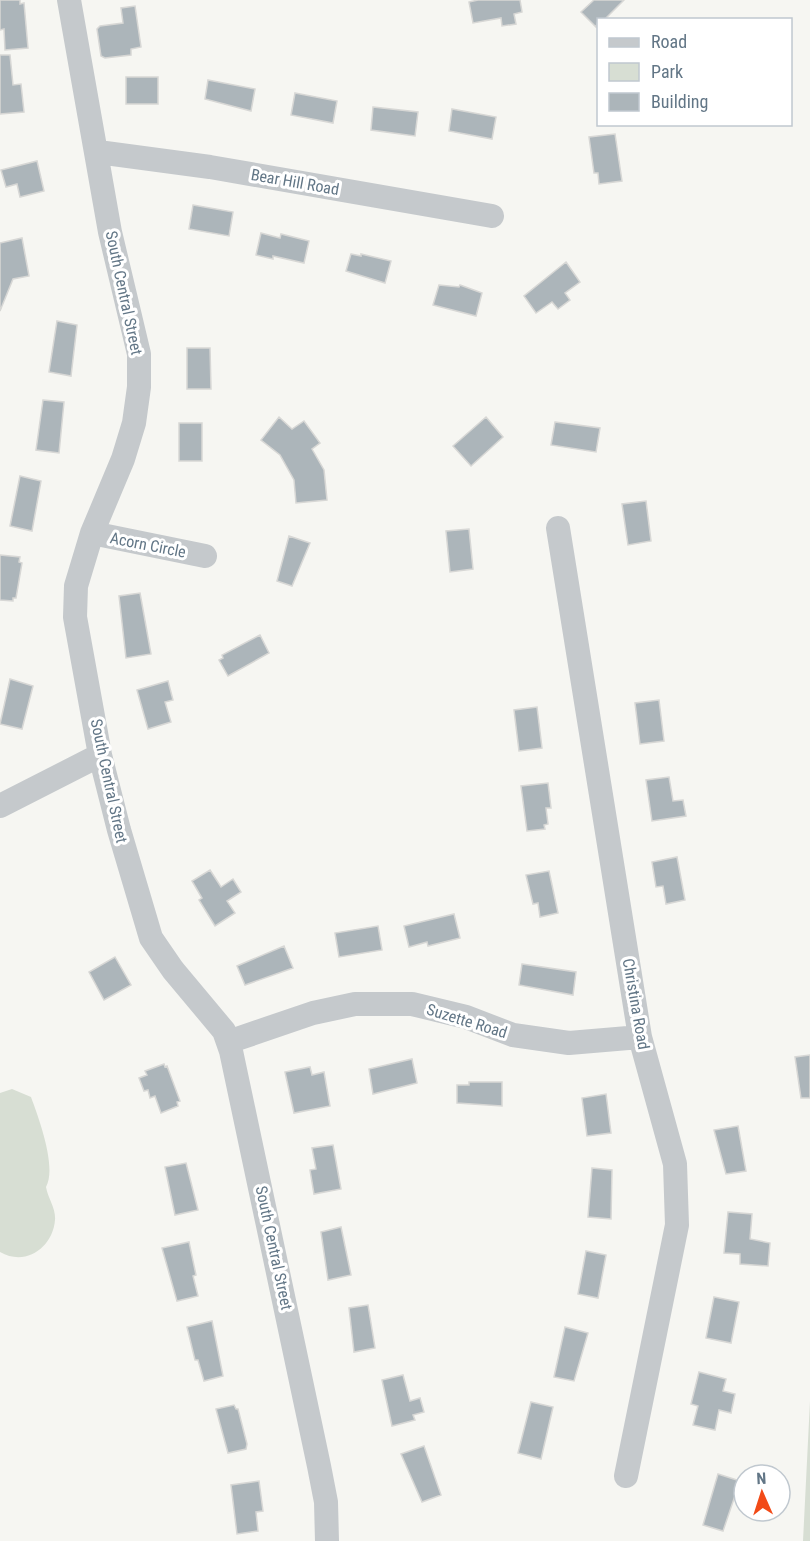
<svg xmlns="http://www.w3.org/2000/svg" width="810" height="1541" viewBox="0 0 810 1541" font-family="'Roboto Condensed',sans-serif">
<rect width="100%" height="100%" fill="#f6f6f2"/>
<path fill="#d7ded3" d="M12,1089l19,8c8,22 26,70 15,90 2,12 10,21 9,33 -2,27 -29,47 -55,32v-159z
M810,1401v140h-7z"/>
<path fill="#acb5ba" stroke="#d7d7d5" stroke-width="1.5" d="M0,0h20v4l4,-1 4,45 -23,2 -1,-21 -4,1z
M478,0h42l2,12 -8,2 2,10 -14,2 -1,-8 -28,5 -4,-21z
M594,0h30l-20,20h-6l-2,7 -15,-15z
M135,6l6,41 -10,2v6l-26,3 -4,-2 -4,-27 3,-3 23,-3 -2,-15z
M0,55h10l3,30 8,-1 3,28 -24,2z
M126,77h32v27h-32z
M208,80l47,9 -4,22 -46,-12z
M295,93l42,8 -4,22 -42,-8z
M373,107l45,5 -3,24 -44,-6z
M452,109l44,8 -4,22 -43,-8z
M615,134l7,47 -23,3 -1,-11h-4l-5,-36z
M37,161l7,30 -24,6 -3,-13 -11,3 -5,-17z
M193,205l40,7 -4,24 -40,-7z
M261,233l19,5 1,-4 28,7 -5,22 -31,-7v3l-17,-4z
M22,238l7,38 -16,3 -13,32v-68z
M351,254l10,2v-2l30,7 -6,22 -39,-12z
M566,262l14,20 -15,11 5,7 -12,9 -6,-7 -16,11 -12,-17z
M439,285l20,2 1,-2 22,8 -6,23 -43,-11z
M57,321l20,4 -6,51 -22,-4z
M187,348h23l1,41h-24z
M43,400l21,2 -5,51 -23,-3z
M279,417l13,12 12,-8 16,22 -8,6 12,21 3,30 -31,3 -2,-23 -14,-25 -19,-15z
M486,417l17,20 -32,29 -18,-20z
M555,422l45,6 -4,24 -45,-7z
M179,423h23v38h-23z
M20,476l21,5 -9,50 -22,-5z
M646,501l5,40 -23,4 -6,-41z
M469,529l4,40 -23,3 -4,-41z
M289,536l21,7 -18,43 -15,-5z
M0,555l20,2 -1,5 3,1 -6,35h-3v3l-13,-1z
M140,593l11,61 -25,4 -7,-62z
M260,635l9,18 -41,23 -9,-16 4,-2 -1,-3z
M10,679l23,7 -11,43 -22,-5z
M168,681l5,19 -8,2 6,20 -23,7 -11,-39z
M659,700l5,41 -24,3 -5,-41z
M537,707l5,41 -23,3 -5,-41z
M669,777l4,24 10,-1 3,16 -34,5 -6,-41z
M548,783l3,25h-5l2,16 -4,1 1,4 -18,2 -6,-45z
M677,857l8,43 -19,4 -3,-18 -7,1 -4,-25z
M210,870l11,17 12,-8 8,13 -14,9 8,12 -20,13 -16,-26 3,-2 -10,-17z
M549,871l9,42 -18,4 -2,-14 -5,1 -7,-29z
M454,914l6,24 -32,8 -1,-4 -18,5 -5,-21z
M378,926l4,24 -43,7 -4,-24z
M284,946l9,22 -48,17 -8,-19z
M115,957l16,28 -27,15 -15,-28z
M522,964l54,8 -3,23 -54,-10z
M810,1055v43h-9l-6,-41z
M412,1059l5,24 -44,11 -4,-25z
M164,1064l1,3 2,-1 13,35 -3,1 1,4 -17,7 -6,-17 -5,2 -2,-8 -4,1 -5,-13 8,-3 -2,-4z
M310,1067l2,8 12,-3 6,34 -36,7 -9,-41z
M469,1082h33v24l-45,-3v-18h12z
M606,1094l5,39 -24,3 -5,-38z
M738,1126l8,45 -20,3 -12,-44z
M333,1145l8,44 -27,5 -4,-24 6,-1 -4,-21z
M186,1163l12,47 -23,5 -10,-48z
M592,1168l20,2 -1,49 -23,-2z
M728,1212l24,2 -2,25 20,4 -2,23 -28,-2v-10l-16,-1z
M341,1227l10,48 -23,5 -7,-48z
M189,1242l7,33 -3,1 5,20 -21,5 -15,-53z
M586,1251l20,4 -8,43 -20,-4z
M714,1297l25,5 -8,41 -25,-5z
M368,1305l7,43 -21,4 -5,-44z
M212,1321l11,55 -19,5 -6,-21h-3l-8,-33z
M565,1327l23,6 -14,48 -20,-4z
M699,1372l27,7 -3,12 12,3 -4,19 -12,-3 -4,20 -22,-5 5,-19 -7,-2z
M403,1375l7,26 10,-3 4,14 -11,3 2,5 -23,6 -10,-46z
M531,1402l22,5 -12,52 -23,-6z
M234,1405l2,4h2l9,35 -1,5 -18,4 -12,-44z
M424,1446l17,49 -19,7 -21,-48z
M718,1474l22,7 -17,50 -20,-6z
M259,1481l4,30 -7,1 2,19 -21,3 -6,-49z"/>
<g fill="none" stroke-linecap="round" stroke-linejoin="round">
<path stroke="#c5c9cc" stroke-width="24" d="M69,0l41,232 29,122v33l-5,36 -11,36 -31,74 -16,53 -1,31 25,138 19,75 32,108 22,32 51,61 7,20 88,415 7,36 1,39
M98,152l112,15 282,49
M558,528l82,509 35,127 2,61 -51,251
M92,533l113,23
M0,806l100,-51
M228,1042l85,-29 42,-9h57l54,13 47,18 56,8 71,-6"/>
</g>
<g text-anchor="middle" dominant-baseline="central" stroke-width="6" stroke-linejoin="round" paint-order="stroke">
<g font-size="16" fill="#627686" stroke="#fff">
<text transform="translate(295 182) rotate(10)">Bear Hill Road</text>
<text transform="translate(124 293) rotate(78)">South Central Street</text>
<text transform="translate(148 545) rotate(11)">Acorn Circle</text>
<text transform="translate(109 781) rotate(78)">South Central Street</text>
<text transform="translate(636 1004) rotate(80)">Christina Road</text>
<text transform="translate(467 1021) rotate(17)">Suzette Road</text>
<text transform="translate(274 1248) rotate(78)">South Central Street</text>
</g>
</g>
<rect x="597" y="18" width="195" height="108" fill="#ffffff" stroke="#c0c8cf" stroke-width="1.5"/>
<rect x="609" y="38" width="30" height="9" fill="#c5c9cc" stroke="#c0c8cf" stroke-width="1.5"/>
<text x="651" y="48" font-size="18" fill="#627686">Road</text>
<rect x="609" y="63" width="30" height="18" fill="#d7ded3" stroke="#c0c8cf" stroke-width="1.5"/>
<text x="651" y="78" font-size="18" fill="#627686">Park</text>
<rect x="609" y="93" width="30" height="18" fill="#acb5ba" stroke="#c0c8cf" stroke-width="1.5"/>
<text x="651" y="108" font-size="18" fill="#627686">Building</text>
<g transform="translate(762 1493) rotate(357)"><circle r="28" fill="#ffffff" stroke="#c0c8cf" stroke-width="1.5"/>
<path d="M0-4.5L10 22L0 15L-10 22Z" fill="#f24a17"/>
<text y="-9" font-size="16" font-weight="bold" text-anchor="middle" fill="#627686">N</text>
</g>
</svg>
